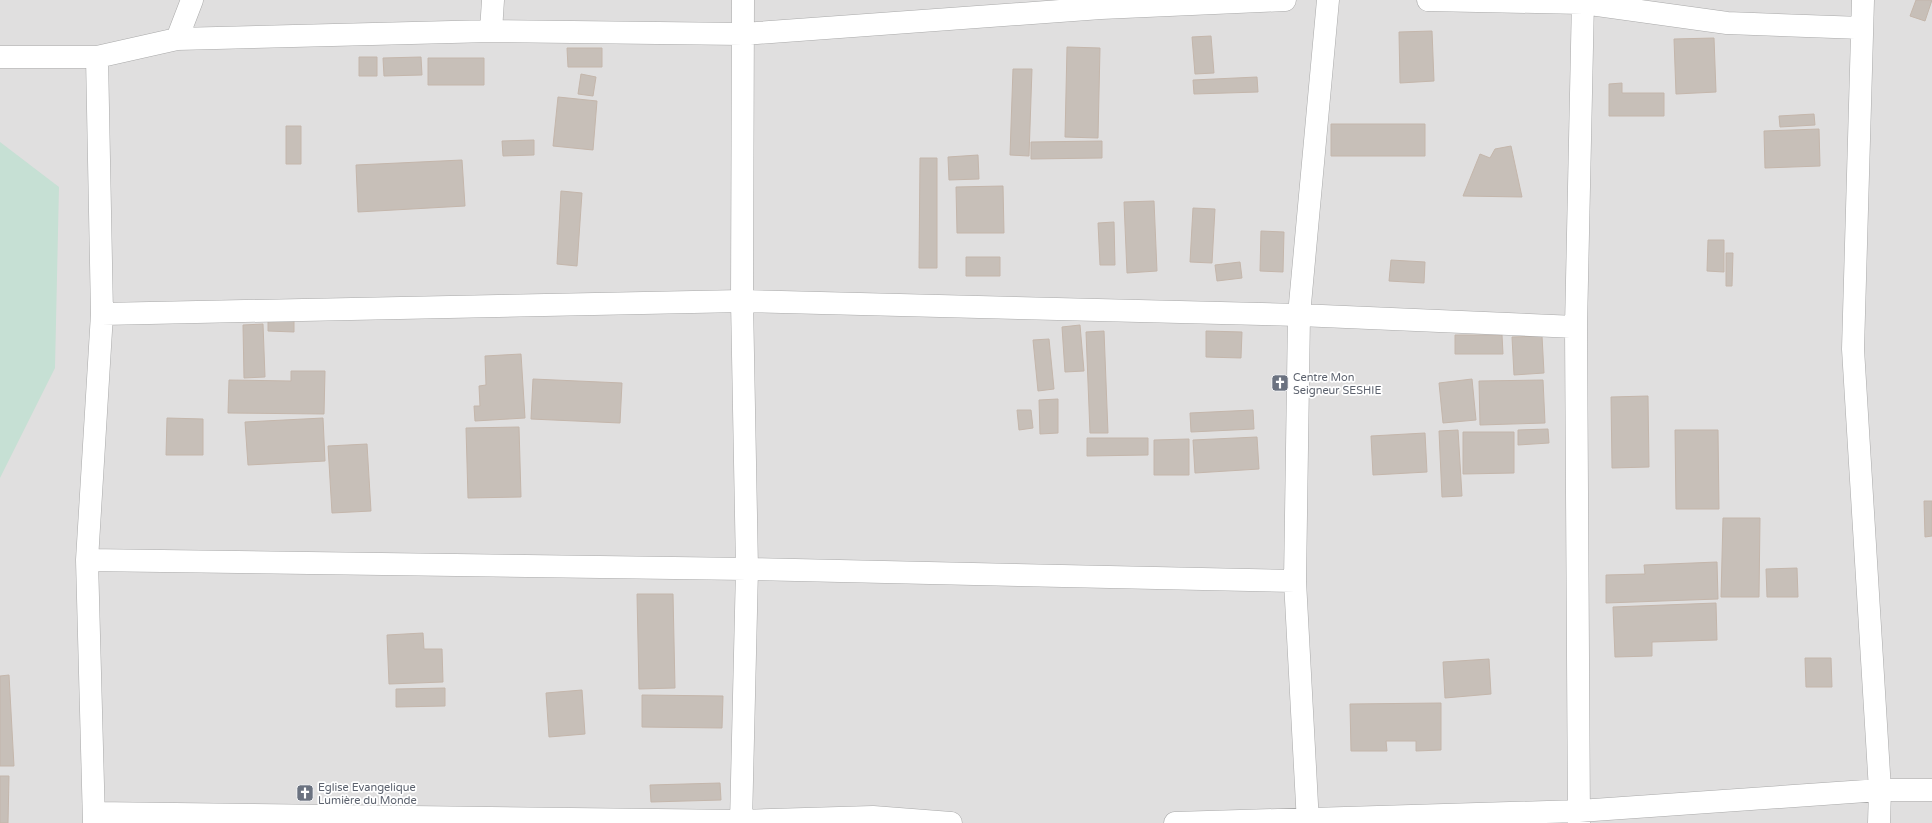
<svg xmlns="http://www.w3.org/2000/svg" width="1932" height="823" viewBox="0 0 1932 823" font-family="'Varela Round',sans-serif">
<rect width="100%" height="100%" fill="#f2efe9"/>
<path fill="#e0dfdf" d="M0,0h1932v823h-1932z"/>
<path fill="#c6e0d4" d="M0,142l59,45 -4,181 -55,110z"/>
<path fill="#c7bfb8" stroke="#c4b6ab" d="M1916,0h16l-7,21 -15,-5z
M1432,31l2,50 -34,2 -1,-51z
M1211,36l3,37 -19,1 -3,-37z
M1714,38l2,54 -40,2 -2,-55z
M1067,47l33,1 -2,90 -33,-1z
M567,48h35v19h-34z
M359,57h18v19h-18z
M421,57l1,18 -38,1 -1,-18z
M428,58h56v27h-56z
M1013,69h19l-3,87 -19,-1z
M581,74l15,3 -3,19 -15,-2z
M1257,77l1,15 -64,2 -1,-14z
M1622,83v10h42v23h-55v-32z
M558,97l39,4 -4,49 -40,-4z
M1814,114l1,11 -35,2 -1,-11z
M1331,124h94v32h-94z
M286,126h15v38h-15z
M1819,129l1,37 -55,2 -1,-37z
M534,140v15l-31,1 -1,-15z
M1102,141v17l-71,1v-17z
M1511,146l11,51 -59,-1 17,-42 10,4 5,-9z
M978,155l1,24 -30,1 -1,-23z
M920,158h17v110h-18z
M462,160l3,46 -107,6 -2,-47z
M1003,186l1,47h-47l-1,-46z
M561,191l21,2 -5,73 -20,-2z
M1154,201l3,70 -30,2 -3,-71z
M1193,208l22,1 -3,54 -22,-1z
M1114,222l1,43h-15l-2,-42z
M1261,231l23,1 -1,40 -23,-1z
M1708,240h16v32l-17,-1z
M1726,253h7l-1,33h-6z
M966,257h34v19h-34z
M1391,260l34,2 -1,21 -35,-2z
M1240,262l2,16 -25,3 -2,-16z
M268,314l26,1v17l-26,-1z
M263,324l2,53 -21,1 -1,-53z
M1080,325l4,46 -19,1 -3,-45z
M1104,331l4,102h-18l-4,-101z
M1206,331l36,1 -1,26 -35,-1z
M1455,335h47l1,19h-48z
M1542,336l2,37 -30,2 -2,-38z
M1049,339l5,50 -16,2 -5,-51z
M521,354l4,64 -50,3 -1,-15h6l-1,-20 7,-1 -1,-29z
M291,371h34l-1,43 -96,-1 1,-33 62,1z
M533,379l89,4 -2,40 -89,-4z
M1472,379l4,41 -33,3 -4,-40z
M1543,380l2,43 -65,2 -1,-44z
M1648,396l1,71 -37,1 -1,-71z
M1058,399v34l-18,1 -1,-34z
M1017,410h14l2,18 -14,2z
M1253,410l1,19 -63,3 -1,-19z
M167,418l36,1v36h-37z
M323,418l2,43 -77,4 -3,-43z
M519,427l2,70 -53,1 -2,-70z
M1548,429l1,14 -31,2v-15z
M1458,430l4,66 -20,1 -3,-66z
M1675,430h43l1,79h-43z
M1463,432h51v41l-51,1z
M1425,433l2,39 -54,3 -2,-39z
M1257,437l2,32 -64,4 -2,-33z
M1087,438h61v17l-61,1z
M1189,439v36h-35v-35z
M367,444l4,67 -39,2 -4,-67z
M1924,501h8v35l-7,1z
M1723,518h37l-1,79h-38z
M1717,562l1,37 -112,4v-28l39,-1 -1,-9z
M1797,568l1,29h-31l-1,-28z
M637,594h36l2,94 -36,1z
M1716,603l1,37 -65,2v14l-37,1 -2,-50z
M423,633l1,16h18l1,33 -54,2 -2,-49z
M1805,658h26l1,29h-26z
M1489,659l2,35 -46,4 -2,-36z
M9,675l5,91h-14v-90z
M445,688v18l-49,1v-18z
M582,690l3,44 -36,3 -3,-44z
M642,695l81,1 -1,32 -80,-1z
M1441,703v47l-25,1v-10h-30l1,10h-36l-1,-47z
M0,776h9l-1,47h-8z
M720,783l1,17 -70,2 -1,-17z"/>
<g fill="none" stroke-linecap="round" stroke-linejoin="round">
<defs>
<path id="minor" d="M1428,0l155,3 144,20 135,5
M1863,0l-10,349 27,441 -1,33
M491,31l2,-31
M177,39l15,-39
M0,57h97l80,-18 314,-8 252,3 358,-26 184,-8
M102,314l640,-13 557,14 277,12
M87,560l660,9 548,12
M94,813l646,8 133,-4 78,6
M94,823l-7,-263 15,-246 -5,-257
M741,823l6,-254 -5,-268 1,-301
M1175,823l404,-12 301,-21h52
M1308,823l-13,-242 4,-266 29,-315
M1579,823l-3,-496 7,-327"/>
</defs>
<use href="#minor" stroke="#a9a9a9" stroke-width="23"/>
<use href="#minor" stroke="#fff" stroke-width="22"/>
</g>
<defs>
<symbol id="church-square" viewBox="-11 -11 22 22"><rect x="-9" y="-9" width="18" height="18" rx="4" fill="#6b7280" stroke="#fff"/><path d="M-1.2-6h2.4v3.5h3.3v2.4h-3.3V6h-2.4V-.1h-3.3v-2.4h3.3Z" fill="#fff"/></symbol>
</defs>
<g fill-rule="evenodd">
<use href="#church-square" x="1270" y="373" width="20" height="20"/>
<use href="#church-square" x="295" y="783" width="20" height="20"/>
</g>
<g text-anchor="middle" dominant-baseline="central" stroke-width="3.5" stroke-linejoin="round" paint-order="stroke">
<g font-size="11" fill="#5b616d" stroke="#fff" text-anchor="start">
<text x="1293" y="377">Centre Mon<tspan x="1293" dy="13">Seigneur SESHIE</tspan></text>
<text x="318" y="787">Eglise Evangelique<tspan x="318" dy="13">Lumière du Monde</tspan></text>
</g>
</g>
</svg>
